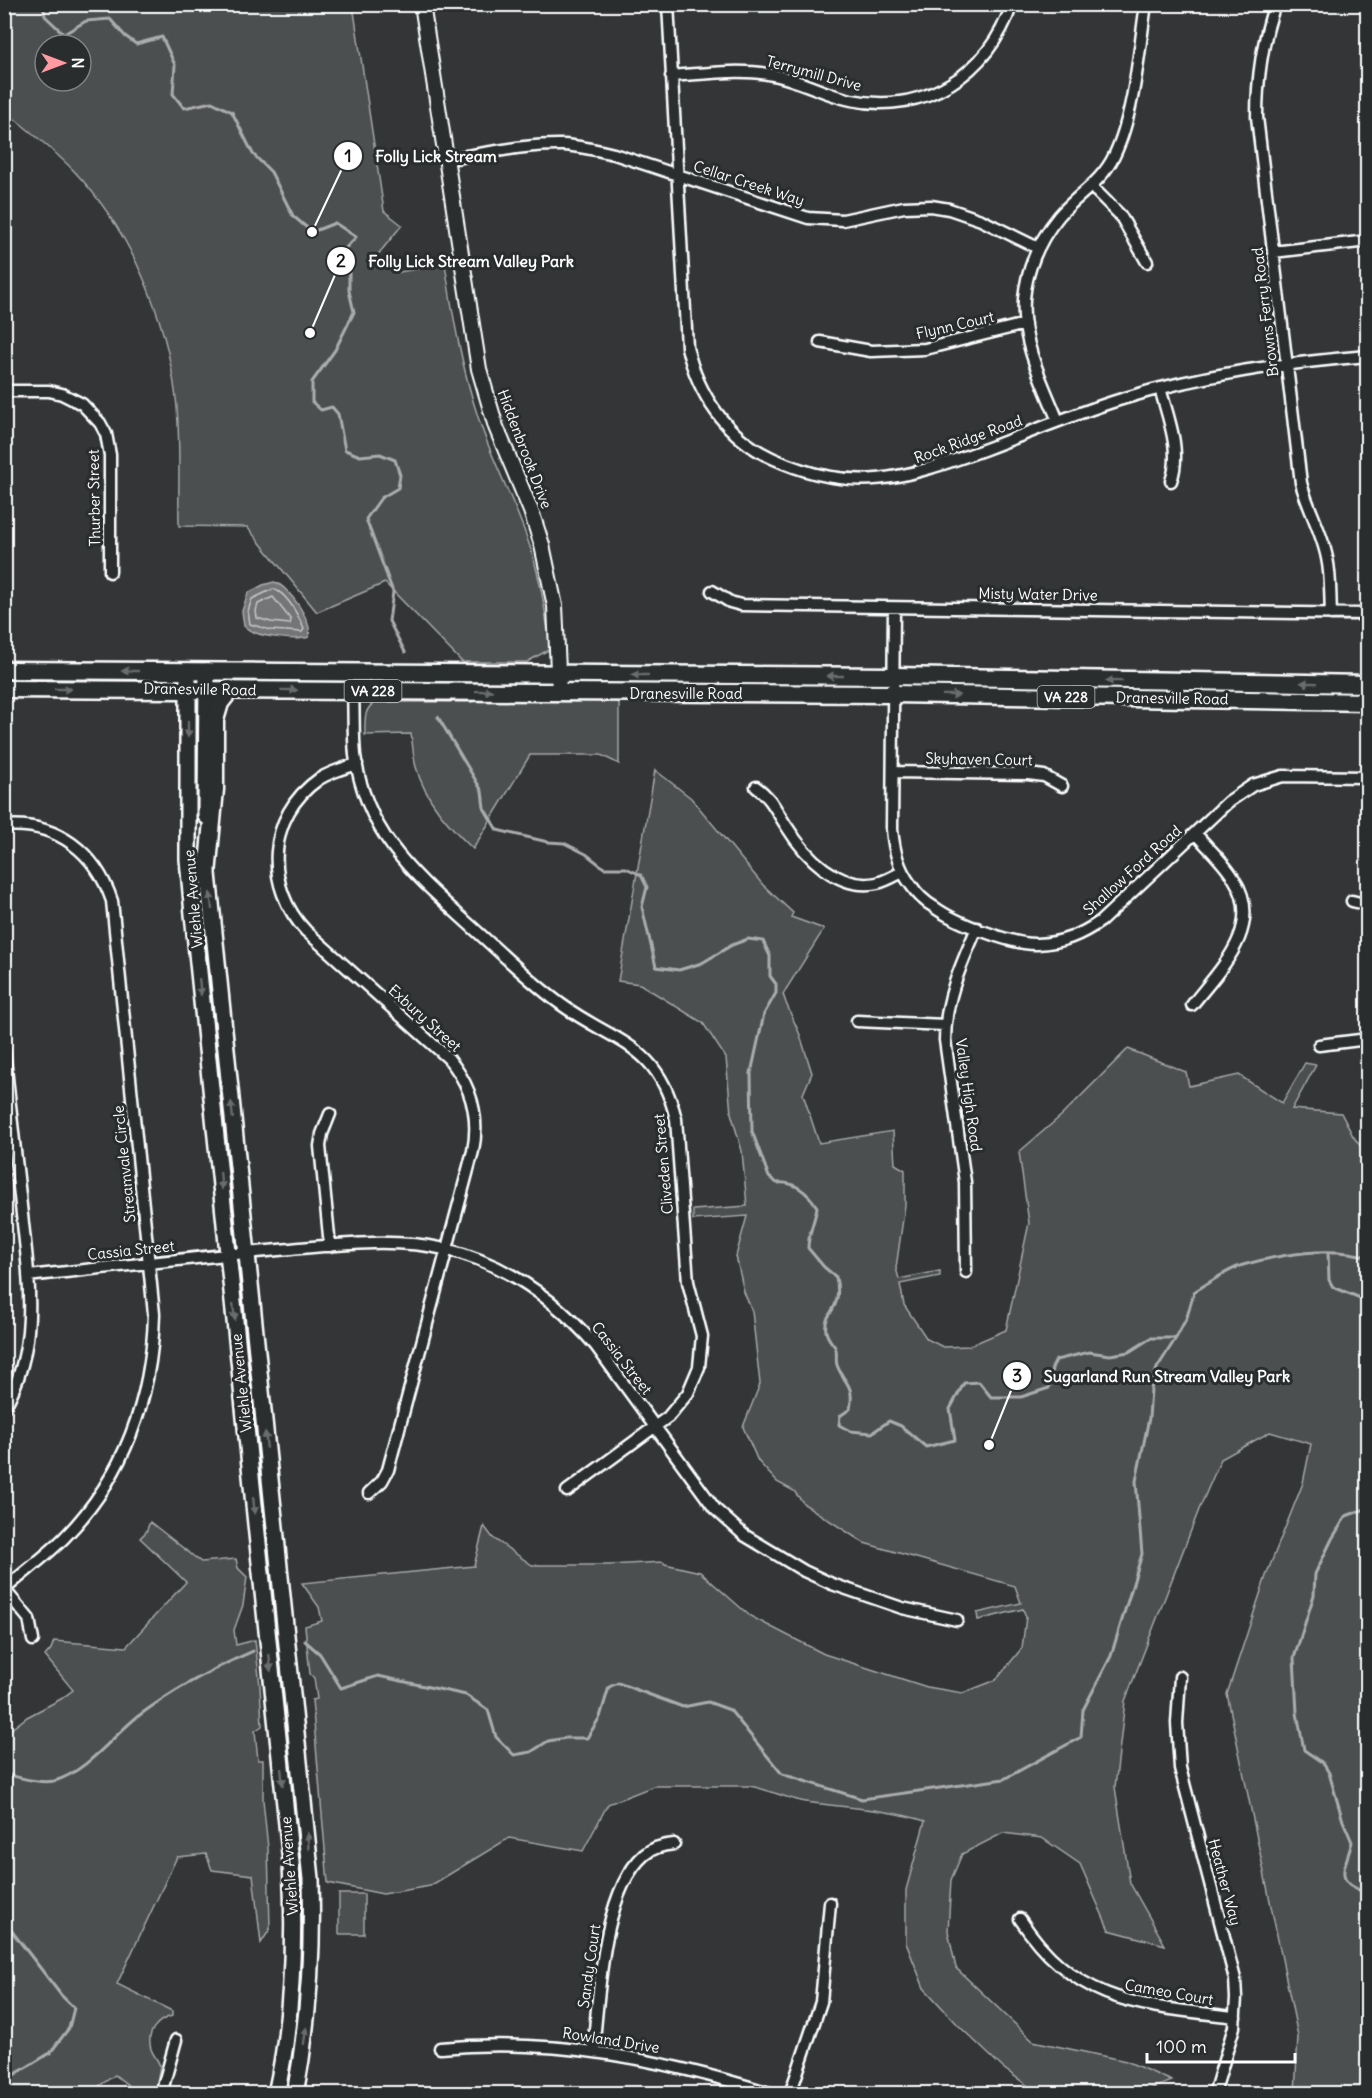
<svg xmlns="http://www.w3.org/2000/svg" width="1372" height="2098" viewBox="0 0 1372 2098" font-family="Delius,sans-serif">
<rect width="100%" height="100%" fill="#333536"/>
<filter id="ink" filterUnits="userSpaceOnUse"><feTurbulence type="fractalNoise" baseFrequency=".0167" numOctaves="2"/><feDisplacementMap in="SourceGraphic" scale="12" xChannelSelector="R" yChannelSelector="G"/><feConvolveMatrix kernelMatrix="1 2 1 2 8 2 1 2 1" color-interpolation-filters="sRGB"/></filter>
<g filter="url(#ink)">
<path fill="#4c4f50" stroke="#a6a7a8" stroke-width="1.5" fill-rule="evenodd" d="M4,5h349l31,206 18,14 -26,32 18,16 51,-9c8,53 17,105 34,156 13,40 34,78 48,118 13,36 19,73 23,111l-23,13h-65l-77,-79 -68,29 -70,-85 -68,-1c-1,-43 2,-86 -3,-128 -10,-82 -45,-167 -102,-227 -21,-22 -46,-41 -69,-60zM45,45h36v36h-36z
M619,690v74l-18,-9h-71l-57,94c-24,-23 -48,-49 -57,-82 -3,-10 -3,-22 -5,-33l-46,1c0,-13 -2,-27 11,-33h96l-2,-10z
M655,770l36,28 72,87 30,28 -2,4 33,12 -41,65 3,9 14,32 12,38 -9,21 16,49 74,-12 2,33 10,6v35l-9,63 3,11 41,-8v5l-40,8 4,21 23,34 16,8 26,-1 37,-16 23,-107 -10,-71 43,-37 66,-66 58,23 3,14 50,-11 43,28 23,-40 11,2 -24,44 49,4 12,23 14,19v938h-72l3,-57 -71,-342 40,-121 36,-90 8,-39 -41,-12 -49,27 -21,48 -75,194 -10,86 15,96 35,62 -56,-15 -29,-66 -38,-26 -39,-5 -41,21 -11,26 -3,51 8,37 77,73 93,20 46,20 -30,11 -104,1 -35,-25 -43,-41 -36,-39 -18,-45v-53l19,-69c-39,-12 -79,-13 -119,-19 -19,-3 -38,-13 -57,-16h-95l-46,18 -25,47 -74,-13 -79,48 -47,8 -55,-11 -16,-183 5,-1 -3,-21 -4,-4 -5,-48 17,-5 -3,-14 -17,-24 172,-17 10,-40 9,12 39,27h78l53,-3 2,2 35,8 50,44 74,38 103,33 36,6 33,-13 26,-32 4,-31 -3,-8 -45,11 -1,-7 44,-10 -6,-17 -151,-43 -60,-39 -10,-13 -17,-9 -19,-21 -15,-34 17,-43 -8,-73 -8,-19 -8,-36 11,-40 -54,4v-10l54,-4 -5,-55 -11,-38 -5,-55 -23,-35 -63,-39 -22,-3z
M150,1522l51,40 35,-3 2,9 9,9 -4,28 -9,25 2,15 19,-5 5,46 2,40 -7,5 3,29h5v40l5,48 2,81 -9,14 -8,-68 -41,-5 -6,-16 -29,3 -60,127 55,27v5c-15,4 -26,16 -21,33 2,6 7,11 9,17l-3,16 -6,11h-13l-23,-18 -26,18h-84v-359l22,-17 34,-18 12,-9 -28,-34 6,-7 3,-8 72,6 60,-65 -46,-44 6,-6z
M339,1894h25v40h-25z"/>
<path fill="#737576" stroke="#abacad" stroke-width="1.5" d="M274,582c15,4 39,40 35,55 -13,4 -56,0 -65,-11l-2,-15 6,-18 15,-8z"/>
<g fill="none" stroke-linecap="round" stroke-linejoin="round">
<path stroke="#c7c8c8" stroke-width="1.5" d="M273,589c14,4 25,26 31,40l-2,3 -32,-2 -20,-6 -2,-13 4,-12z
M273,597l18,23 -1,4 -19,-2 -14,-4 -1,-7 2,-7z"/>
<path stroke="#abacad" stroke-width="3" d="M43,4l2,12 19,18 22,-13 24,-2 15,17 11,8 26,-7 13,28 -2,29 11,14 28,-6 20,10 21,42 18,18 22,44 19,16 23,-9 21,14 -17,18 10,14v22l5,21 -19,38 -23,32v20l9,8 11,-3 6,7 7,36 15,6 20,-2 15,6 5,15 -2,13 -17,10 -15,21 27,73 -4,29 16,31
M438,717l44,74 2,17 13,22 51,12 16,1 22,11 18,14h22l15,7 6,12 -5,20 14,60 23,3 23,-7 30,-18 16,-6 15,2 7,15v20l6,8v9l-12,21 -13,59 1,58 17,46 8,6c18,-2 31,10 40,24 -2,14 -9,27 -9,41l16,19 12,10c2,9 3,19 -1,28 -4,9 -11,14 -9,26 1,7 5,10 9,16 3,5 0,12 2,18 7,19 18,19 13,44l-10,7 -1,9 11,6 22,2 17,-12 12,5 25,21 29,-7 -5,-31 14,-26 15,-1 12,15h30l28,-9 3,-20 4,-8 33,-8 21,3 19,-3 22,-14h25
M1328,1252l1,28 4,7 35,14
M1368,1508l-22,8 -14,23 -17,35 -1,21 -20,63 3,55 7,37 19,13 6,10 14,48 9,21c-7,27 -20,40 16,51
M305,1641l15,13 21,34 37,-12 88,19 22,15 8,27 18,18 17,-3 17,-11 18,-3h21l13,-21 9,-30 9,-4 65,24 25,-5 22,8 52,64 80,25 142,-20 77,-42 2,-27 28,-54 31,-102 -6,-73 13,-63 2,-29 6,-21 19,-30 11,-21 7,-25c15,-9 32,-22 49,-27 38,-11 87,-19 125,-8
M4,1774c15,3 35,10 50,7 31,-8 58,-44 83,-64 34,-26 77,-49 116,-66
M4,1921l57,74 13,13 -5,20 -19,25 -46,28"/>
<defs>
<path id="minor" d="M668,4l19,343c11,47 39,90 85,111 82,38 134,20 214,-9 45,-17 90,-36 136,-50 80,-25 163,-36 246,-43
M1275,4c-13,38 -18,74 -18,113l44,366c7,26 21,49 26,75 4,18 3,37 4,56
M423,7l18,-3
M671,76c32,-2 65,-7 97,-2 29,4 54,20 83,26 73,15 138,-26 161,-96
M447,159c38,-5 77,-15 116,-14 17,1 34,5 51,9l194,64 35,2 61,-13 27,-1 18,3 32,11 57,28
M1092,187l28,28 27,47
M1273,252l95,-11
M820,342l51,9 54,-2 100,-25
M1160,388c8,30 22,63 11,93
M4,391h45l13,3 20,10 18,19 6,11 4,21v117
M1058,421c-12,-30 -28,-62 -33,-95 -6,-39 9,-80 34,-110 19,-22 42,-33 55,-60 20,-41 25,-105 32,-152
M712,591l18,11 11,3 627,9
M894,608l-2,221c2,21 6,39 19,56 6,9 14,17 23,22 20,15 78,38 103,37 25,-1 44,-9 64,-23l127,-119 25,-17 30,-9 85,1
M353,691c1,21 0,43 2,64 11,81 61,121 117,172 28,25 60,57 90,78 54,39 96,38 114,114l12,163 14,54 -3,31 -11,26 -20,24 -101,74
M357,764c-13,4 -27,8 -38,15 -53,37 -55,108 -13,152l142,127c23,27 32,58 25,93l-85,319 -6,11 -13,12
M893,772l135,2 16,2 18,10
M756,787c16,11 20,24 31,40 18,29 51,64 90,56 9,-2 17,-7 25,-11
M4,826c53,-5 92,27 108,75l42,413c-2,85 -30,163 -90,224 -18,18 -40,34 -59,51
M1352,901l16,4
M1192,1005c28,-36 73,-78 42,-126 -10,-17 -26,-31 -39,-46
M857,1021l88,4
M1319,1045l49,-6
M4,1050c5,49 11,97 16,146 7,71 23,147 -16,212
M330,1246l-10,-100 2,-12 8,-20
M966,1272l-1,-90 -20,-142c0,-41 16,-75 32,-112
M28,1276c88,-9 175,-20 263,-27 52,-5 103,-11 154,0 60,14 111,51 151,97l119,163 29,26 60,36 28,13 70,24 55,12
M4,1589l25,30 4,21
M1180,1677l-3,46 3,45 55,211 1,19 -2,29 -20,67
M1020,1919c56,86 123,87 215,98
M440,2048c115,-11 224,12 333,46
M593,2050c6,-53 9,-158 51,-195 9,-8 19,-10 30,-11
M161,2094l15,-54
M790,2094l31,-92 9,-99"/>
<path id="tertiary" d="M422,4l57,365 17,58 35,84 11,34 13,61 4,86"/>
<path id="secondary" d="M188,671v188l5,55 98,949c4,77 2,155 -15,231
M206,816l1,-145
M207,864l104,1015c2,72 -2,143 -16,215"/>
<path id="primary" d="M4,670l889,6 475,8
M4,689l889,5 475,8
M207,875l8,-86v-69l5,-17 11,-14"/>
</defs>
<use href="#minor" stroke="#fff" stroke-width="15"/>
<use href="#tertiary" stroke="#fff" stroke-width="18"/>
<use href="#secondary" stroke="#fff" stroke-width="20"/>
<use href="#primary" stroke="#fff" stroke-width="21"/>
<use href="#minor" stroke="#2a2d2e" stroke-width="10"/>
<use href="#tertiary" stroke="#2a2d2e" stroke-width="14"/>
<use href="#secondary" stroke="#2a2d2e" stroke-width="15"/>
<use href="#primary" stroke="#2a2d2e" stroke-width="16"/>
</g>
<defs><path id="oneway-solid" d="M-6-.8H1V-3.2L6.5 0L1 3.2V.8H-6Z" transform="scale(1.5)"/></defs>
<g fill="#6a6c6d">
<use href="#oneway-solid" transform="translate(130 671) rotate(-180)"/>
<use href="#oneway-solid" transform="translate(640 675) rotate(-180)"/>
<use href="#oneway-solid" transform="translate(835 676) rotate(-180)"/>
<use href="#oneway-solid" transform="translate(1114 681) rotate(-180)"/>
<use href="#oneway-solid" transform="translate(1309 683) rotate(-179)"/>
<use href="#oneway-solid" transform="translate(63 689)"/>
<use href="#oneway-solid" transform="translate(289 690) rotate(1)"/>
<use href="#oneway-solid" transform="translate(484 691) rotate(-1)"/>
<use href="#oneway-solid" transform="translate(951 695) rotate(1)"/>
<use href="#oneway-solid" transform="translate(188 729) rotate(90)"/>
<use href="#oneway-solid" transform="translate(211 901) rotate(-97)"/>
<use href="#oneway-solid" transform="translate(200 987) rotate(84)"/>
<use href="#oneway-solid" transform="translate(232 1110) rotate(-96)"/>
<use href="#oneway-solid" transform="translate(221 1181) rotate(84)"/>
<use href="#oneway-solid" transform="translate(234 1312) rotate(84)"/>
<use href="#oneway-solid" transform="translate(266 1440) rotate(-96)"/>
<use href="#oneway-solid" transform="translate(254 1506) rotate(84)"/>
<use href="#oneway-solid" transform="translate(270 1663) rotate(85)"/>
<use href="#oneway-solid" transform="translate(282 1777) rotate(84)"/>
<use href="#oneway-solid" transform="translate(308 1841) rotate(-94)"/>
<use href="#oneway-solid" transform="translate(305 2036) rotate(-82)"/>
</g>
</g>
<g text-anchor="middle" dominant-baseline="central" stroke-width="6" stroke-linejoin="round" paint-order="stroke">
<g fill="#2a2d2e" stroke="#bfc0c0" stroke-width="1.5">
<rect x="344.5" y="680" width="57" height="22" rx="4.5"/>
<rect x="1037.5" y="686" width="57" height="22" rx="4.5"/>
</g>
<g font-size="14" font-weight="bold" fill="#fff">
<text x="373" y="691">VA 228</text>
<text x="1066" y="697">VA 228</text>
</g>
<g font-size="15" fill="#fff" stroke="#2a2d2e">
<text transform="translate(814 73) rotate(15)">Terrymill Drive</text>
<text transform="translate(749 183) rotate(18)">Cellar Creek Way</text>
<text transform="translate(1265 312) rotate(-97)">Browns Ferry Road</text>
<text transform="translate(955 325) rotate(-13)">Flynn Court</text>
<text transform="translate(968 439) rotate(-20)">Rock Ridge Road</text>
<text transform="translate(525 449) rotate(69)">Hiddenbrook Drive</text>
<text transform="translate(94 498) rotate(-91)">Thurber Street</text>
<text transform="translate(1038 594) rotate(1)">Misty Water Drive</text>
<text transform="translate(200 689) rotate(1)">Dranesville Road</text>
<text x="686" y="693">Dranesville Road</text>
<text transform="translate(1172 698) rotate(1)">Dranesville Road</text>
<text transform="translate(979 759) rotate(1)">Skyhaven Court</text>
<text transform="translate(1132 870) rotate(-42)">Shallow Ford Road</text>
<text transform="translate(193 899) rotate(-95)">Wiehle Avenue</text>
<text transform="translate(425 1018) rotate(42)">Exbury Street</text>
<text transform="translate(969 1095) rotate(82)">Valley High Road</text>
<text transform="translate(124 1164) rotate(-96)">Streamvale Circle</text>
<text transform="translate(663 1164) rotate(-95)">Cliveden Street</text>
<text transform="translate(131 1250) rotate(-6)">Cassia Street</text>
<text transform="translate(622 1358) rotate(52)">Cassia Street</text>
<text transform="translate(241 1383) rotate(-96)">Wiehle Avenue</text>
<text transform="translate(289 1866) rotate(-94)">Wiehle Avenue</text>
<text transform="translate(1225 1882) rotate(75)">Heather Way</text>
<text transform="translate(589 1966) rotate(-82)">Sandy Court</text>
<text transform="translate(1169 1992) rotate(10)">Cameo Court</text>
<text transform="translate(611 2040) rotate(9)">Rowland Drive</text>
</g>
</g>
<path fill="none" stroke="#fff" stroke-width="2" d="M312 232L348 156M310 333L341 261M989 1445L1017 1376"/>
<g fill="#fff" stroke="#2a2d2e" stroke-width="2">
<circle cx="312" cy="232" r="6"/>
<circle cx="310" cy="333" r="6"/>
<circle cx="989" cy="1445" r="6"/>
<circle cx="348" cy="156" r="15"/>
<circle cx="341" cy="261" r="15"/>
<circle cx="1017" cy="1376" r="15"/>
</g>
<g font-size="18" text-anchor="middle" font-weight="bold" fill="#111">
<text x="348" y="162">1</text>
<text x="341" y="267">2</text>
<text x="1017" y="1382">3</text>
</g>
<g font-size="16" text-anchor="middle" font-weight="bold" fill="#fff" stroke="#2a2d2e" stroke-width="6" stroke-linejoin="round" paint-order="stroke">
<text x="436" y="162">Folly Lick Stream</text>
<text x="471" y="267">Folly Lick Stream Valley Park</text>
<text x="1167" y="1382">Sugarland Run Stream Valley Park</text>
</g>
<rect width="1372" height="2098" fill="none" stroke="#2a2d2e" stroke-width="24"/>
<rect x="12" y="12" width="1348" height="2074" fill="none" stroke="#fff" stroke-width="2" filter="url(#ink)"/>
<g transform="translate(63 63) rotate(90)"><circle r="28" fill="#2a2d2e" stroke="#7f8182" stroke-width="1.5"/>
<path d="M0-4.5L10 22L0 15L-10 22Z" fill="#ff9aa2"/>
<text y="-9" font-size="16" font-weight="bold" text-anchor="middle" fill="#ffffff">N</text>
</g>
<path d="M1147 2053v9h148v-9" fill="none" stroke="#ffffff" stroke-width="3"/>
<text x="1156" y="2053" font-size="18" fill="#ffffff" stroke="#2a2d2e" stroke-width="4.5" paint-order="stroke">100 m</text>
</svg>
